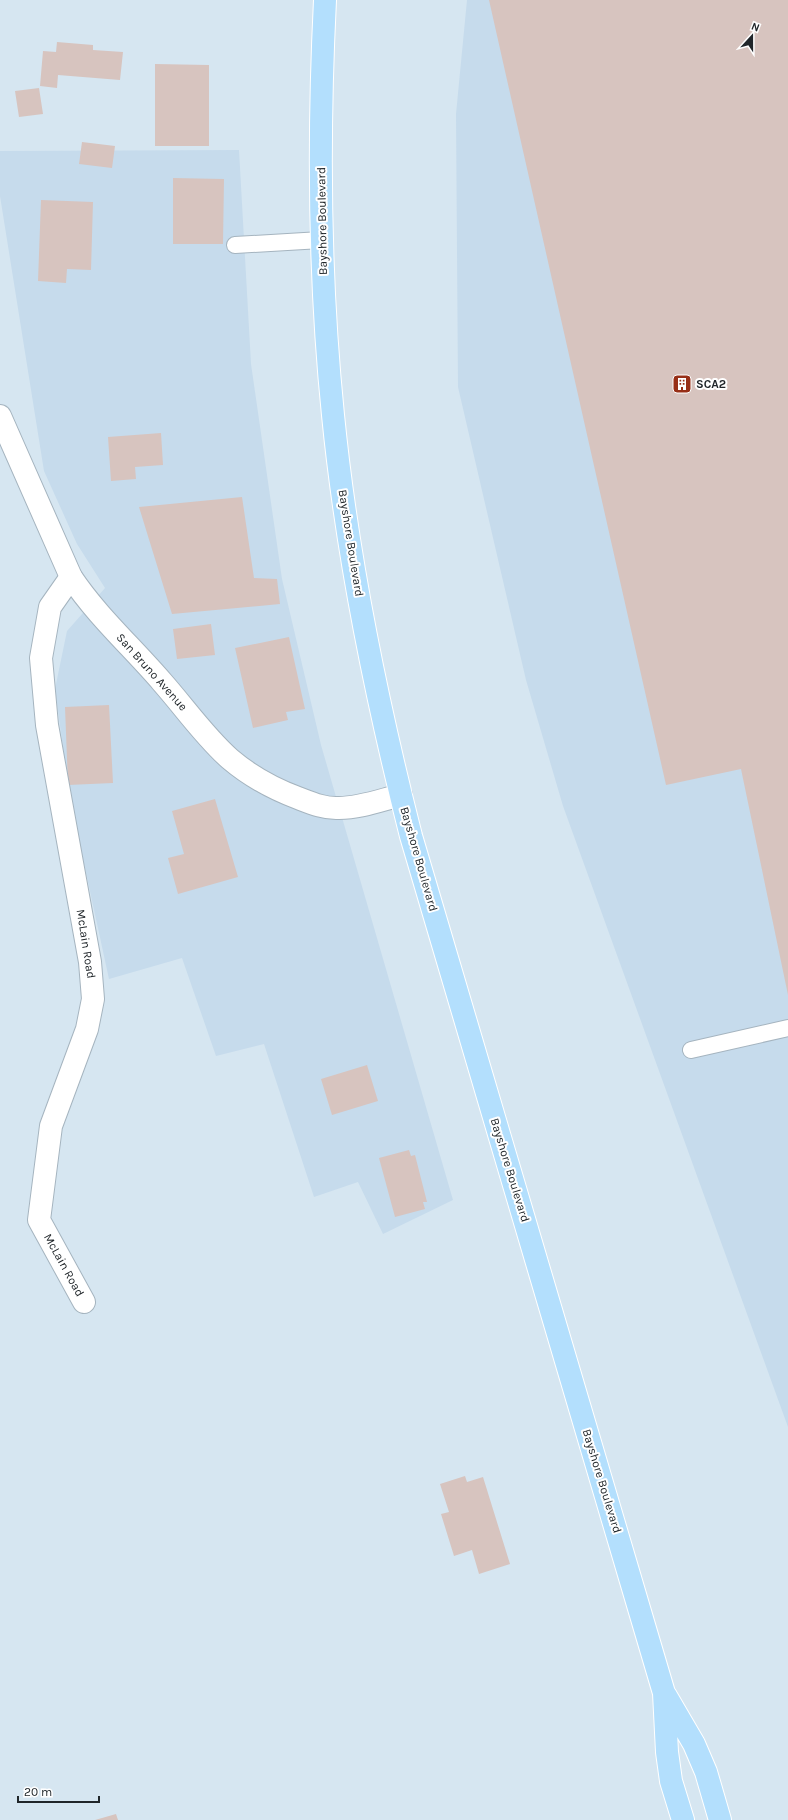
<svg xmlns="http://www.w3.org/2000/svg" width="788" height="1820" viewBox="0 0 788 1820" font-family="Karla,sans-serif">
<rect width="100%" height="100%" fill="#d6e6f1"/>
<path fill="#c6dbec" d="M467,0h321v1427l-225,-621 -37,-126 -68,-293 -2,-273z
M239,150l12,214 31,215 39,166 132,455 -70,34 -25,-52 -44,15 -50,-153 -48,12 -34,-98 -73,21 -39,-180 -15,-110 12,-58 38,-43 -28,-44 -33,-73 -44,-275v-45z"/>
<path fill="#d7c4bf" d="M489,0h299v995l-47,-226 -75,16z
M57,42l36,3v5l30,2 -3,28 -62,-5 -1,13 -17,-2 3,-35 13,1z
M155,64l54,1v81h-54z
M39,88l4,26 -24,3 -4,-26z
M82,142l33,4 -3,22 -33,-4z
M173,178l51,1 -1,65h-50z
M41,200l52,2 -2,68 -24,-1 -1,14 -28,-2z
M161,433l2,32 -28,2 1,12 -25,2 -3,-44z
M242,497l12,81 23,1 3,25 -108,10 -33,-107z
M211,624l4,31 -38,4 -4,-30z
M289,637l16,72 -19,3 2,8 -35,8 -18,-80z
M109,705l4,78 -45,2 -3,-78z
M215,799l23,78 -60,17 -10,-36 16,-4 -12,-43z
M367,1065l11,36 -46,14 -11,-36z
M409,1150l2,6 4,-1 12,47h-4l2,7 -30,8 -16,-59z
M465,1476l2,6 16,-5 27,87 -31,10 -7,-24 -18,6 -13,-42 8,-2 -9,-28z
M116,1814l2,6h-23z"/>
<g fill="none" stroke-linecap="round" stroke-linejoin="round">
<defs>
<path id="service" d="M235,245l86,-5
M691,1050l97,-22"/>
<path id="minor" d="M71,577l-21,30 -9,51 6,67 43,237 3,37 -6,30 -36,97 -12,94 45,82"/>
<path id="tertiary" d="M0,416l71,161c26,39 61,70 91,105 23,26 43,55 68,77 20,17 44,30 68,39 13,5 27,11 41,10 21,0 42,-8 62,-13"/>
<path id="primary" d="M325,0c-7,139 -6,277 8,415 14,142 43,283 78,421l253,857 3,59 4,29 12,39
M666,1696l28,48 12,28 14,48"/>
</defs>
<use href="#service" stroke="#a5b4bf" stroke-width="18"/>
<use href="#minor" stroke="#a5b4bf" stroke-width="24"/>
<use href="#tertiary" stroke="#a5b4bf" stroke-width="24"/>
<use href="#primary" stroke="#fff" stroke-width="24"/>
<use href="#service" stroke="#fff" stroke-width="16"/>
<use href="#minor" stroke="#fff" stroke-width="22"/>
<use href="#tertiary" stroke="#fff" stroke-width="22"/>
<use href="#primary" stroke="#b3dffd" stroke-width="22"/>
</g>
<defs>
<symbol id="building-square" viewBox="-11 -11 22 22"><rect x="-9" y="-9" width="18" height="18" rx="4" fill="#972f17" stroke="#fff"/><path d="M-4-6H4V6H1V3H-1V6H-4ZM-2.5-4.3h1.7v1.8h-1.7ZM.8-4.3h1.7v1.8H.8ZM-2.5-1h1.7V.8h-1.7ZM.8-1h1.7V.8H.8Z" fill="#fff"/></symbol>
</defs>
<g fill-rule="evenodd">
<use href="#building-square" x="671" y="373" width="22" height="22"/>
</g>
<g text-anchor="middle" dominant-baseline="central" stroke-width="4" stroke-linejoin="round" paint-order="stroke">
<g font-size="12" fill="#20262a" stroke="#fff">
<text transform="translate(322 221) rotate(-91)">Bayshore Boulevard</text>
<text transform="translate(351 543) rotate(81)">Bayshore Boulevard</text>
<text transform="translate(152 672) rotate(48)">San Bruno Avenue</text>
<text transform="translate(419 859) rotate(74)">Bayshore Boulevard</text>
<text transform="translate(86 944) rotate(81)">McLain Road</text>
<text transform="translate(510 1170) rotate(73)">Bayshore Boulevard</text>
<text transform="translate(64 1265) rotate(61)">McLain Road</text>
<text transform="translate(602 1481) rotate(73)">Bayshore Boulevard</text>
</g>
<g font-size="12" font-weight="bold" fill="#20262a" stroke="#fff" text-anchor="start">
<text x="696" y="384">SCA2</text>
</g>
</g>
<g transform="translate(752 36) rotate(21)" stroke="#ffffff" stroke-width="3" paint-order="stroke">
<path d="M0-3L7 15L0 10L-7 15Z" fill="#20262a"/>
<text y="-6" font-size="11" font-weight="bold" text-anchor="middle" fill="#20262a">N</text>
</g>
<path d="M18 1796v6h81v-6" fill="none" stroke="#20262a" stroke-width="2"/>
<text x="24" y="1796" font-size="12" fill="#20262a" stroke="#ffffff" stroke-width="3" paint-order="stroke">20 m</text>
</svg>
